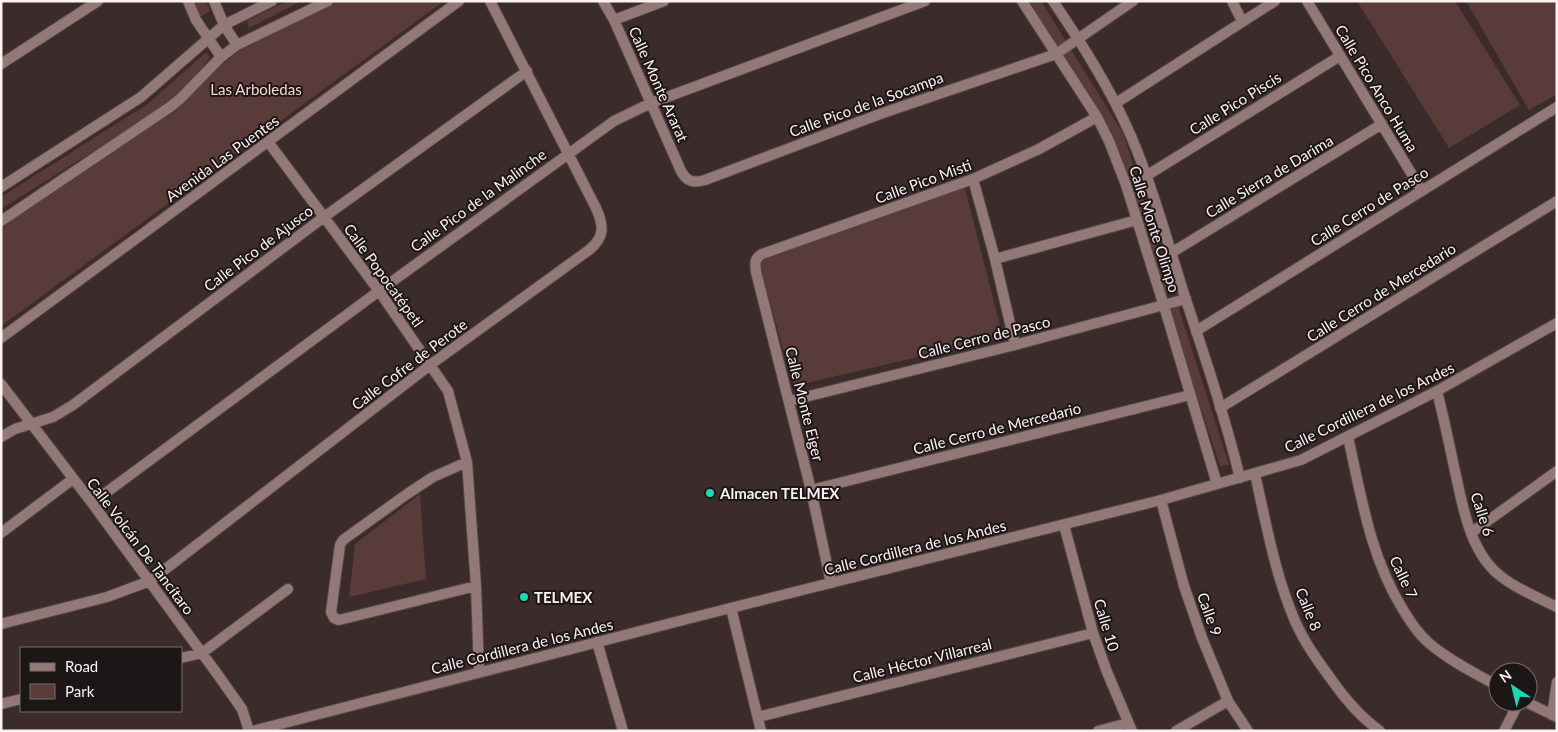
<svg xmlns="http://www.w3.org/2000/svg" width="1558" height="732" viewBox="0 0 1558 732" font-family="Lato,sans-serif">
<rect width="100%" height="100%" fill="#3b2c2b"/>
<path fill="#593b3a" d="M190,1h16l4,10 -13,8z
M287,1h15l-53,27 -2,-7z
M337,1h107l-443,325v-99l138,-94 35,-21 40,-41 29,-23z
M1027,1h14l83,134 47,155 -7,4 -49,-154z
M1357,1h98l65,104 -71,43z
M1466,1h91v93l-28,16z
M205,53h2l3,4c-28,43 -75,68 -118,95 -30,19 -61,38 -91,57v-12l148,-94z
M964,185l39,152 -209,49 -36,-124z
M1178,306l51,159 -9,1 -51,-156z
M420,494l6,85 -77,18 6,-53z"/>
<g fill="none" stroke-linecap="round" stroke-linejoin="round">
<defs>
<path id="minor" d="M188,1l8,19 25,37
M214,1l10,24 13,20
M603,1l11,19 67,151c6,11 12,12 24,9l175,-66 176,-60 77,-53
M1232,1l10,20
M1307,1l115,190
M614,20l50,-19
M1,64l97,-63
M1116,103l159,-102
M269,143l110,148 69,100 19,71 9,124 3,86
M1146,176l194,-120
M973,179l22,80 20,86
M1171,253l211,-129
M995,259l142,-39
M1196,331l361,-224
M1,384l91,119 126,172 24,34 7,22
M1437,391c6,24 11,47 16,71 9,39 15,91 50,116 16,12 36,20 54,29
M789,401l226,-56 171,-46
M1220,408l337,-207
M1,437l14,-8 38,-12 20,-12 251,-188 203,-146
M1348,437c13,58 22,119 54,171 8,13 16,26 28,36 20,17 45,29 68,42
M467,462l-34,15 -26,17 -64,46 -3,5 -9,67 3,6 5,2 137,-34
M1255,474c11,49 20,101 40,147 9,21 23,40 36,58 14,20 29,38 49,52
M811,490l379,-95
M1161,500l23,86 18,52 26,63 20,30
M92,503l287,-212 235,-170 37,-18 274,-102
M1064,525l29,108 14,39 25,59
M1,533l72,-54
M1471,533l86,-62
M831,583l-20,-93 -55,-218c-1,-9 -2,-13 6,-18l211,-75 66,-30 58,-32
M731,608l30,123
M1,624l106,-27 43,-16 280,-216 159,-115c16,-13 15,-24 7,-42l-106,-207
M597,642l26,89
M181,658l21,-5 86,-64
M1526,702l31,15
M1,704l20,-5
M1552,715l5,-33
M758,717l335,-84
M1098,731l30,-8
M1176,731l52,-30
M1504,731l15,-29"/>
<path id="tertiary" d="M1022,1l75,116 12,24 17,44 38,121 53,178
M1053,1c29,43 57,87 78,135 22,52 37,107 54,161 20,60 40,120 55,181
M1,187l140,-90 83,-72 48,-24
M1,221l169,-114 10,-8 41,-42 16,-12 91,-44
M1,338l458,-337
M253,731l438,-113 470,-118 140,-40 136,-69 120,-68"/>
</defs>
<use href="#minor" stroke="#564847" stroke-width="12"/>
<use href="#tertiary" stroke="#564847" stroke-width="12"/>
<use href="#minor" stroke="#927977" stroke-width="10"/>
<use href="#tertiary" stroke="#927977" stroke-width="10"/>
</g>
<g fill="#20d5b0" stroke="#1d1616" stroke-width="2">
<circle cx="710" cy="493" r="5"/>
<circle cx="524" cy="597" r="5"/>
</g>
<g text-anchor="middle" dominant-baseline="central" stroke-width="4" stroke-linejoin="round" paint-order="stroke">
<g font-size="15" fill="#fbf1f0" stroke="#1d1616">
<text transform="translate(659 84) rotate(66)">Calle Monte Ararat</text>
<text transform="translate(1377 88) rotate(59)">Calle Pico Anco Huma</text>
<text transform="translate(1235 103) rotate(-32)">Calle Pico Piscis</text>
<text transform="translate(866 104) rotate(-20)">Calle Pico de la Socampa</text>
<text transform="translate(222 158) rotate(-36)">Avenida Las Puentes</text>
<text transform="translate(1269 176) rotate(-31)">Calle Sierra de Darima</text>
<text transform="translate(923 181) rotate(-20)">Calle Pico Misti</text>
<text transform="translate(478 200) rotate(-36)">Calle Pico de la Malinche</text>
<text transform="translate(1369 206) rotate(-32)">Calle Cerro de Pasco</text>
<text transform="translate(1155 229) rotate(72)">Calle Monte Olimpo</text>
<text transform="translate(258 248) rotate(-37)">Calle Pico de Ajusco</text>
<text transform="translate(384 275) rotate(54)">Calle Popocatépetl</text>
<text transform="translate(1381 292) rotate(-32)">Calle Cerro de Mercedario</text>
<text transform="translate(984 337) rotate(-14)">Calle Cerro de Pasco</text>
<text transform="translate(409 364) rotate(-37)">Calle Cofre de Perote</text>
<text transform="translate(805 404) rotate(76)">Calle Monte Eiger</text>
<text transform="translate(1369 407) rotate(-26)">Calle Cordillera de los Andes</text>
<text transform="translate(997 428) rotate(-14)">Calle Cerro de Mercedario</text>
<text transform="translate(1483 514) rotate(72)">Calle 6</text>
<text transform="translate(141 546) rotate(53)">Calle Volcán De Tancítaro</text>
<text transform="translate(915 547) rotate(-14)">Calle Cordillera de los Andes</text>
<text transform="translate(1404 577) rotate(65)">Calle 7</text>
<text transform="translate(1309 609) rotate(68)">Calle 8</text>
<text transform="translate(1210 614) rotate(70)">Calle 9</text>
<text transform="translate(1107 625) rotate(73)">Calle 10</text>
<text transform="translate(522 646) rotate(-14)">Calle Cordillera de los Andes</text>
<text transform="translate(922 660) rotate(-14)">Calle Héctor Villarreal</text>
</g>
<g font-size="15" fill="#f9d5d3" stroke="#1d1616">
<text x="256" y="89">Las Arboledas</text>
</g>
<g font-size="15" font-weight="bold" fill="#fbf1f0" stroke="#1d1616" text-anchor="start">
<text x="720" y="493">Almacen TELMEX</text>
<text x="534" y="597">TELMEX</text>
</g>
</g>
<rect width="1558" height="732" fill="none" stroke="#fbf1f0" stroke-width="5"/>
<rect x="20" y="647" width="162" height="65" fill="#1d1616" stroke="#766e6d"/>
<rect x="30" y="663" width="25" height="8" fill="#927977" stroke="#766e6d"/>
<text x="65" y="672" font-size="15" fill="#fbf1f0">Road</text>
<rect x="30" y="684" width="25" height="15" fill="#593b3a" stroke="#766e6d"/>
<text x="65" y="697" font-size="15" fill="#fbf1f0">Park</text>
<g transform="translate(1513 687) rotate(325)"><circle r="24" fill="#1d1616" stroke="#766e6d"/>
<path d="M0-4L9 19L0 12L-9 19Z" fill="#20d5b0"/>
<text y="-8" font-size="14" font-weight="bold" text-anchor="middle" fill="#fbf1f0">N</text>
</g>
</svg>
